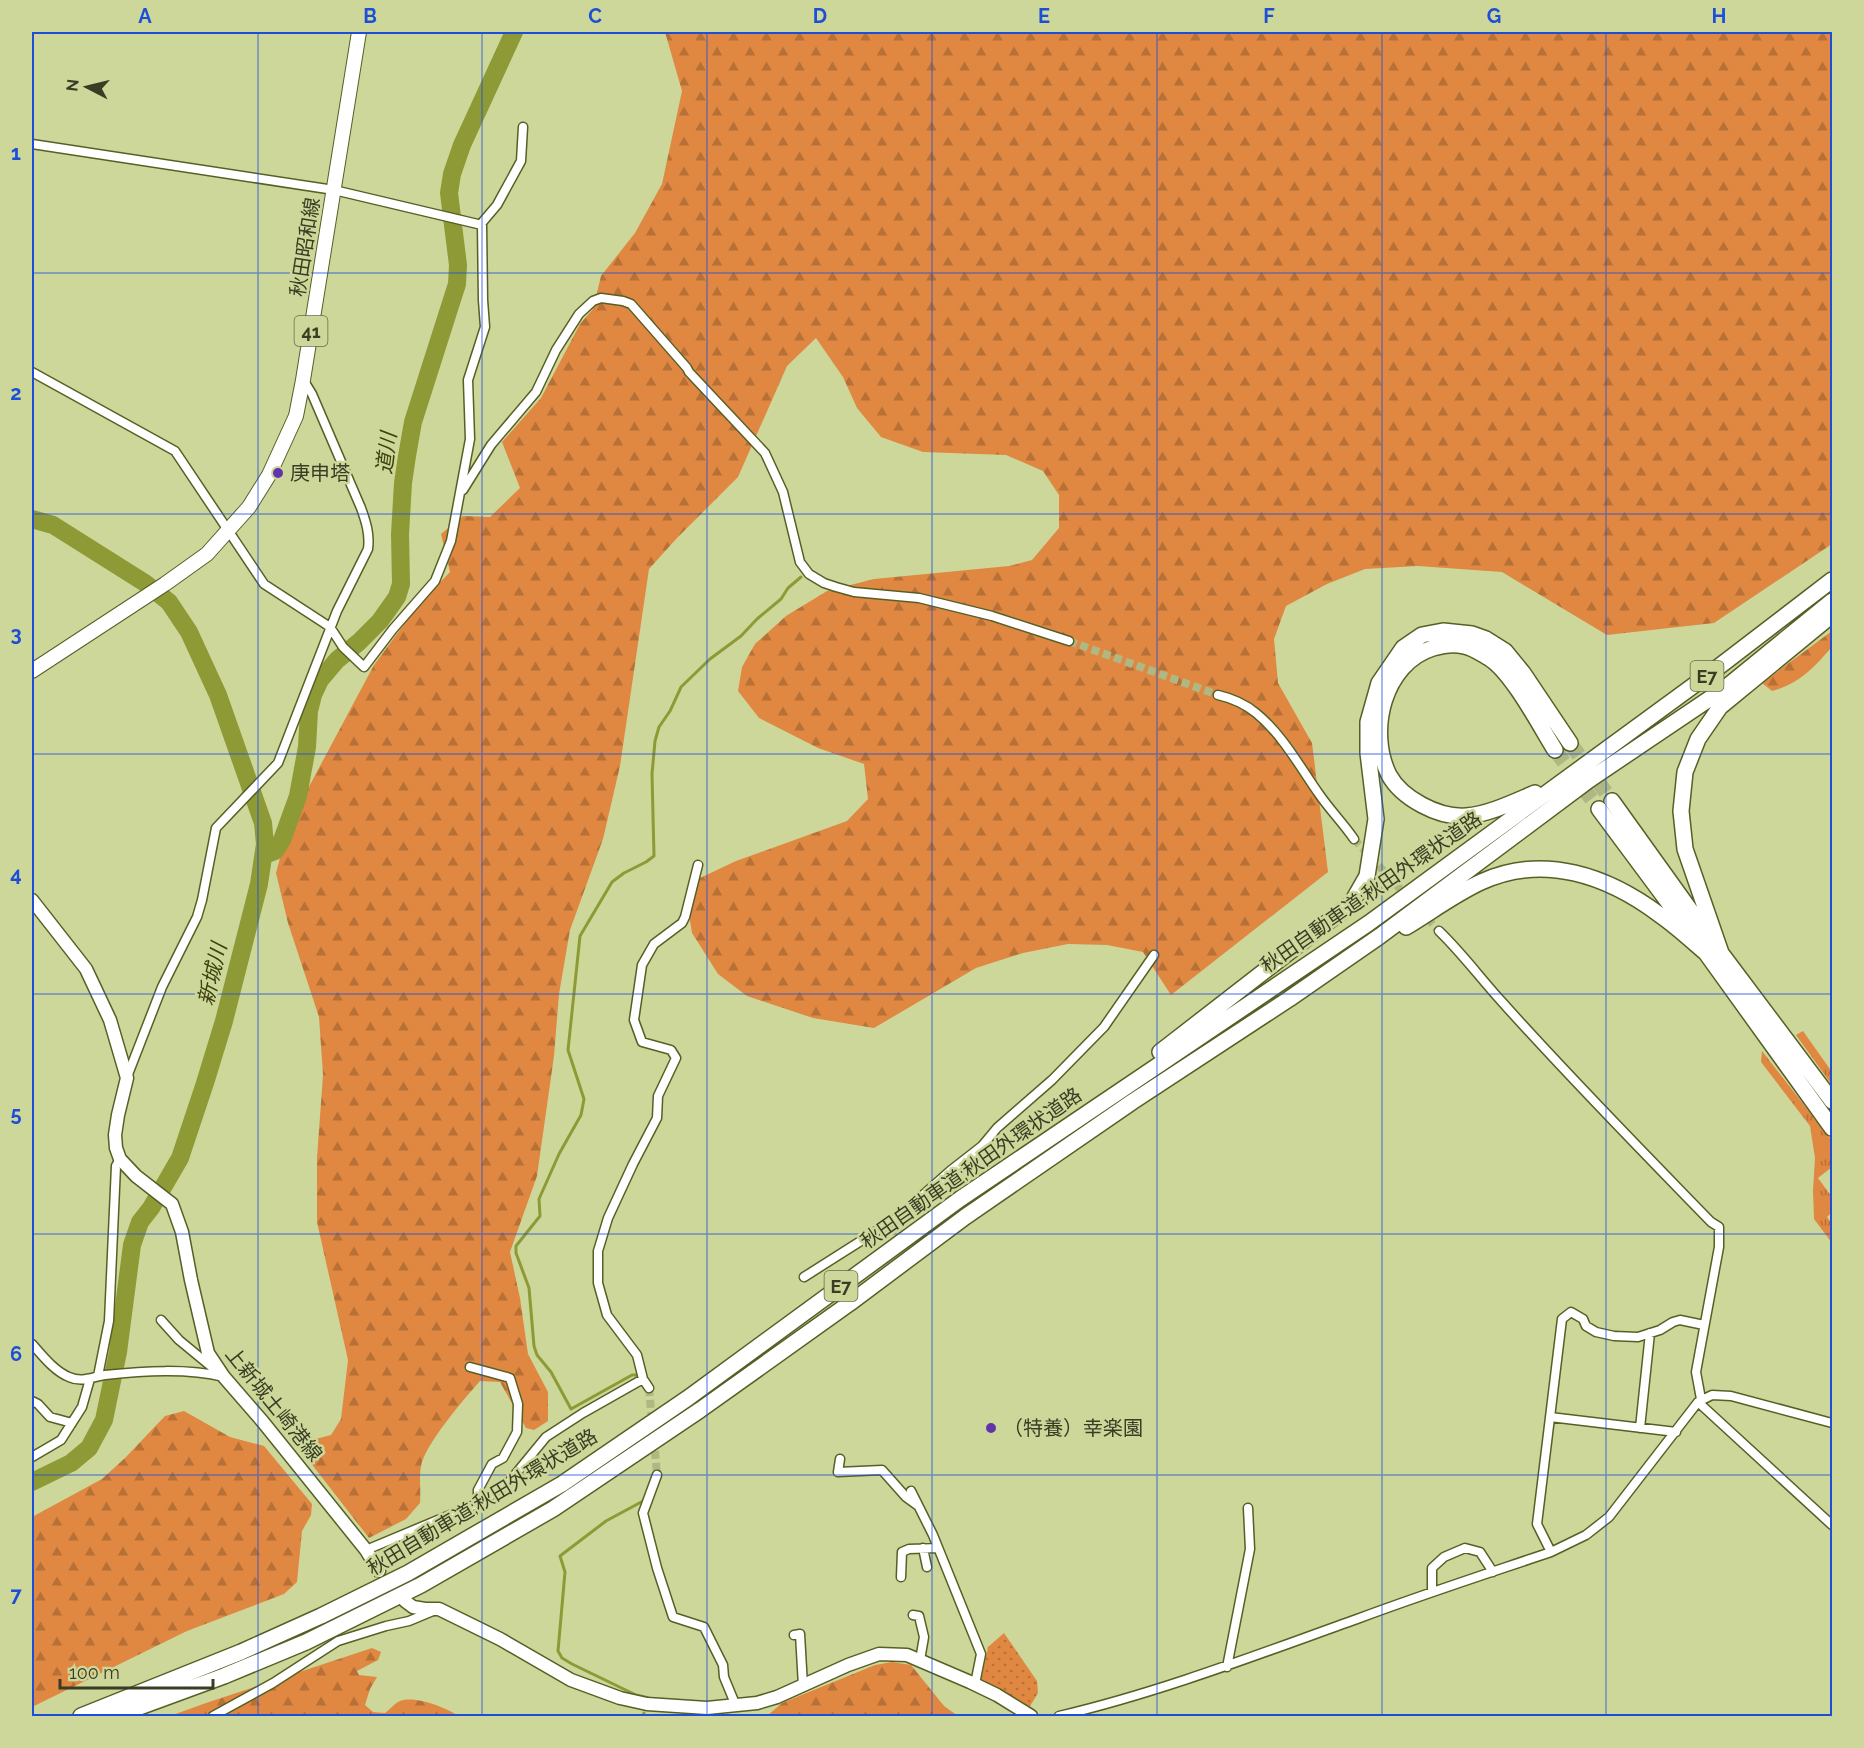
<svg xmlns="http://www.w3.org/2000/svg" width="1864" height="1748" viewBox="0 0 1864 1748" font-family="Raleway,'Noto Sans JP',sans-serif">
<defs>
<pattern id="grass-tufts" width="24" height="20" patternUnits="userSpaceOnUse" patternTransform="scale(1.5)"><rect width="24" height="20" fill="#e08741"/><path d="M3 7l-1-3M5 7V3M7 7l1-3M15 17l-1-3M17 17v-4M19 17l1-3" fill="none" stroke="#b77036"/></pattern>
<pattern id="forest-firs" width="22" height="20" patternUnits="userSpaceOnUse" patternTransform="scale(1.5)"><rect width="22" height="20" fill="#e08741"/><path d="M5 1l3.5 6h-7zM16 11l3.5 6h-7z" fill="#b77036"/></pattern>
<pattern id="park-dots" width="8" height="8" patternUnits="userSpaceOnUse" patternTransform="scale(1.5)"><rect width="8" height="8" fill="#e08741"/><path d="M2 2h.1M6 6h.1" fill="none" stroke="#b77036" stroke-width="1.8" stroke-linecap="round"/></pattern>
</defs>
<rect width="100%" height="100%" fill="#cdd79a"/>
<path fill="url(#grass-tufts)" d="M1803,1031l29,41v13l-36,-50z
M1762,1051l70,90v26l-14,11 14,19v15l-5,5 5,7v19l-18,-24 -1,-29 2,-32 -5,-32 -49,-64z"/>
<path fill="url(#forest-firs)" d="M665,32h1167v512l-118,79 -107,12 -105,-63 -84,-6 -53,3 -38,15 -41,22 -12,33 4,44 34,60 16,129 -157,123 -28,-43 -36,-7 -39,-1 -45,9 -47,15 -102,60 -61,-10 -66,-22 -29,-22 -26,-41 -5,-32 13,-23 36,-17 111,-40 21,-22 -4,-35 -46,-16 -59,-30 -21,-27 4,-24 13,-23 31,-28 41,-25 47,-12 135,-13 23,-6 27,-32v-33l-16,-24 -37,-16 -83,-3 -42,-15 -24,-29 -14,-31 -27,-39 -29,28 -49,111 -61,61 -28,31 -29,197 -17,73 -33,91 -11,64 -5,62 -17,120 -27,76 10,46 8,56 20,38v29l-14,9 -8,-2 -26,-46 -20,-1c-15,17 -55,63 -59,85 -2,12 0,25 -1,37l-14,16 -37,19 -59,-76 -6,-20 27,-7 10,-16 7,-59 -31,-138v-64l6,-83 -4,-58 -31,-94 -12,-50 13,-49 85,-159 45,-61 31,-32 -9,-38 22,-18 27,1 30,-29 -18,-46 39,-44 39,-74 13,-15 8,-33 34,-43 27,-49 20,-93z
M1832,631v16c-19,21 -31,36 -60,44l-10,-8z
M184,1411l46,26 34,9 48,58 -1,11 -9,16 -5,51 -13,12 -97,37 -155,76v-190l70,-38 23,-21 40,-42z
M372,1648l9,4 -3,8 -21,11 2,4 18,2 -7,12 -5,16 8,7 12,1c4,-3 10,-10 15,-12 16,-6 46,7 59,15h-289l36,-13z
M892,1662l19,3 33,41 14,10h-191l15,-13 93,-38z"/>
<path fill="url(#park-dots)" d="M1004,1633l33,48 1,12 -9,15 -48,-27 7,-34z"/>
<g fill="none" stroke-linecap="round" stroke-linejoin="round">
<path stroke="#8e9a36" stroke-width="3" d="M637,1375h-5l-61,34 -20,-37 -14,-17 -3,-9 -5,-58 -13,-35v-7l24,-30 -1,-17 20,-45 22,-39 3,-16 -16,-49 12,-114 32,-54 12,-9 22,-11 8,-6 -2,-82 3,-33 4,-14 11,-16 11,-24 29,-28 31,-23 16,-17 24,-20 7,-11 13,-11
M646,1498l-1,2 -39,21 -46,35 5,16 -7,79 4,7 10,6 64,31 13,3
M642,1716l2,-3"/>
<path stroke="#8e9a36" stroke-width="18" d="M32,519l21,6 92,58 24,19 20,30 29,63 45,128 2,21 -6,40 -35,137 -19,62 -25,75 -29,50 -11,14 -8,23 -14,107 -14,68 -15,28 -18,15 -39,19
M264,855l11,-4 7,-11 16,-44 9,-49 2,-36 4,-16 7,-15 17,-20 22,-18 21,-21 17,-24 4,-13 -1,-50 3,-51 4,-27 6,-34 44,-138 1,-19 -9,-72 3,-19 10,-29 52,-113"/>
<path stroke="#afb882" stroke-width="8" stroke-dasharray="8 4" stroke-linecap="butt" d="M1069,641l149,54
M1354,839l85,92
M649,1388l3,35
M654,1439l3,36"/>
<path stroke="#afb882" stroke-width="15" stroke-dasharray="15 8" stroke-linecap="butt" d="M1570,743l42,58
M1555,750l44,59"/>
<defs>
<path id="minor" d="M32,144l302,46 148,35 1,75 2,27 -17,53 2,59 -19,102 -16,40 -42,48 -29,38 -21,-20 -13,-20 -66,-43 -89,-133 -143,-79
M480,225l17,-20 24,-44 2,-34
M463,490l28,-45 45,-53 20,-42 23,-36 14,-13 8,-3 22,3 8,3 56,64 2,4 76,81 18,39 17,70 9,12 15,9 12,4 18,5 65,6 73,18 77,25
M1218,695c13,3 27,9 38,18 26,21 44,54 63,81 11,16 24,29 35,45
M1439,931c23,22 42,48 64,72 67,75 138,147 208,219l8,5v20l-23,125 5,27
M127,1077l35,-90 35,-70 5,-17 14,-72 62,-65 59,-152 31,-62c2,-15 -2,-27 -7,-41l-49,-114 -8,-13
M804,1277l93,-59 53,-47 32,-25 15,-18 55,-48 52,-53 50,-72
M161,1320l18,20 40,33
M32,1344c10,11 22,27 37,33 13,6 23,0 36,-2 38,-4 82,-7 119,2
M470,1367l40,11 8,26 -1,28 -14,26 -11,6 -14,26v13
M98,1376l11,-55 7,-155 4,-7
M649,1388l-6,-9 -6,-24 -30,-40 -9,-32v-32l10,-33 25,-54 24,-46 1,-22 18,-38 -5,-8 -29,-8 -8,-22 8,-55 12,-21 28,-21 3,-6 13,-52
M32,1401l6,3 12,13 22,6
M1698,1402l134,123
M1550,1417l126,15
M1640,1428l10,-95
M32,1457l29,-17 21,-33 8,-28
M840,1459l-2,13 44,-2 24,27 11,8
M657,1475l-14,38 14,55 16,49 31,10 19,38 1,12 12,29
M911,1491l22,44 48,119 -6,30
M923,1548l4,19
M366,1550l115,-48 28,-20 37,-45 37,-24 60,-34
M1551,1552l-14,-28 25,-205 9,-7 12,7 3,7 10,6 18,4 24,1 22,-7 13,-8 7,-2 24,5
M901,1577l1,-25 7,-3 29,-1
M1432,1592v-24l12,-11 21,-9 15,4 13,20
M913,1615l6,1 5,21 -4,23
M794,1635l6,-1 3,52
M1227,1667l23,-118 -2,-41
M213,1716l60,-33 65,-42 48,-15 23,-5 24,-10
M1059,1716c102,-24 200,-62 298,-97 64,-24 129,-45 194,-67l35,-17 23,-18 89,-115 14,-7 19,1 101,27"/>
<path id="secondary" d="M32,900l54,69 24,51 17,58 -9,37 -3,20 1,13 4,11 16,17 36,28 10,28 9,48 17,73 16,24 39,45 103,128 13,21
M405,1601l8,6 12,2h14l61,30 71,41 49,18 27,6 60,4 50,-5 20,-6 71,-32 31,-11 28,1 63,27 27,13 34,21"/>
<path id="primary" d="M32,671l133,-87 42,-30 42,-47 20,-32 27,-59 7,-36 56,-348"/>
<path id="motorway" d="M1535,793c-19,8 -48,22 -69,23 -15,1 -31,-4 -44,-11 -13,-7 -26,-17 -33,-30 -22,-44 -5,-112 44,-127 10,-3 20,-5 31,-2 8,1 18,8 25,12 23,14 51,68 66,92
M1612,801l109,152 111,148
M1599,809l107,144 126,175
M1406,927c25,-15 49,-33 75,-45 63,-29 127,-6 179,33 16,11 31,25 46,38
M1721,953l-36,-104 -4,-38 4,-39 13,-33 22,-32 112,-92
M1160,1052l191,-148 16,-28 9,-57 -8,-66v-31l11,-39 24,-35 19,-13 21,-4 29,3 14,5 19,12 18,22 47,70
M81,1716l160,-64 80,-36 87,-43 154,-89 126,-86 272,-199 409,-276 343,-251 120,-92
M115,1716l109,-40 82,-34 115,-57 132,-76 147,-99 150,-107 115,-86 167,-115 157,-103 91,-63 209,-156 135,-91 108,-88"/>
</defs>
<use href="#minor" stroke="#575f25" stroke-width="11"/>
<use href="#secondary" stroke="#575f25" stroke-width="15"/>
<use href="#primary" stroke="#575f25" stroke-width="16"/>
<use href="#motorway" stroke="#575f25" stroke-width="18"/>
<use href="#minor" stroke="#fff" stroke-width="8"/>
<use href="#secondary" stroke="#fff" stroke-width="12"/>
<use href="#primary" stroke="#fff" stroke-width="14"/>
<use href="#motorway" stroke="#fff" stroke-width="15"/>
</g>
<path fill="none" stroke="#1d4ed8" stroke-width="1.5" stroke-opacity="0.55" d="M258,32v1684M482,32v1684M707,32v1684M932,32v1684M1157,32v1684M1382,32v1684M1606,32v1684M32,273h1800M32,514h1800M32,754h1800M32,994h1800M32,1234h1800M32,1475h1800"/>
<g fill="#6234ab" stroke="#cdd79a" stroke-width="2">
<circle cx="278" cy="473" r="6"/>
<circle cx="991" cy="1428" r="6"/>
</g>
<g text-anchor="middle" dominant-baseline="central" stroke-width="5" stroke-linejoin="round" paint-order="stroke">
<g fill="#cdd79a" stroke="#656b47" stroke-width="1.5">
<rect x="294.5" y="316" width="33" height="30" rx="4.5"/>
<rect x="1690.5" y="661" width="33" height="30" rx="4.5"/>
<rect x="824.5" y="1271" width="33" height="30" rx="4.5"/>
</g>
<g font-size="18" font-weight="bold" fill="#393d24">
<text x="311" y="331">41</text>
<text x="1707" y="676">E7</text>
<text x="841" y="1286">E7</text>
</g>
<g font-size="20" fill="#393d24" stroke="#cdd79a">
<text transform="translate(305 247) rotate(-81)">秋田昭和線</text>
<text transform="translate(1371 892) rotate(-35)">秋田自動車道;秋田外環状道路</text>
<text transform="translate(971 1168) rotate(-35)">秋田自動車道;秋田外環状道路</text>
<text transform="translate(274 1404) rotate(51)">上新城土崎港線</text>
<text transform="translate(482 1502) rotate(-31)">秋田自動車道;秋田外環状道路</text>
</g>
<g font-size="20" fill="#393d24" stroke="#cdd79a" text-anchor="start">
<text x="290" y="473">庚申塔</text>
<text x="1003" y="1428">（特養）幸楽園</text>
</g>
<g font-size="21" font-style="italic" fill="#3c420c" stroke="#cdd79a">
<text transform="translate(386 453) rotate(-83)">道川</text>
<text transform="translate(212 974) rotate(-77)">新城川</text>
</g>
</g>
<rect width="1864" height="1748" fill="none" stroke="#cdd79a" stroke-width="66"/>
<g transform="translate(87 87) rotate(277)" stroke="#cdd79a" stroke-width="4.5" paint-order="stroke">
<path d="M0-4.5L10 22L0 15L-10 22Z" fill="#393d24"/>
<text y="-9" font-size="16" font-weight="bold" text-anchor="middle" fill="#393d24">N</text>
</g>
<path d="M60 1679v9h153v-9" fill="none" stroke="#393d24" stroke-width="3"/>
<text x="69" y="1679" font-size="18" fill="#393d24" stroke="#cdd79a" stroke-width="4.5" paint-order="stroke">100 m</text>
<rect x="33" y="33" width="1798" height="1682" fill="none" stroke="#1d4ed8" stroke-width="2"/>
<g font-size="20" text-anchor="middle" font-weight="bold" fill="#1d4ed8">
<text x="145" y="23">A</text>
<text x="370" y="23">B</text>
<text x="595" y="23">C</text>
<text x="820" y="23">D</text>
<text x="1044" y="23">E</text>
<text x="1269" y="23">F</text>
<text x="1494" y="23">G</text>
<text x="1719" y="23">H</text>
<text x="16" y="160">1</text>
<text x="16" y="400">2</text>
<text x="16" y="641">3</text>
<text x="16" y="881">4</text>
<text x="16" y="1121">5</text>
<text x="16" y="1361">6</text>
<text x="16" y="1602">7</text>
</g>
</svg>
